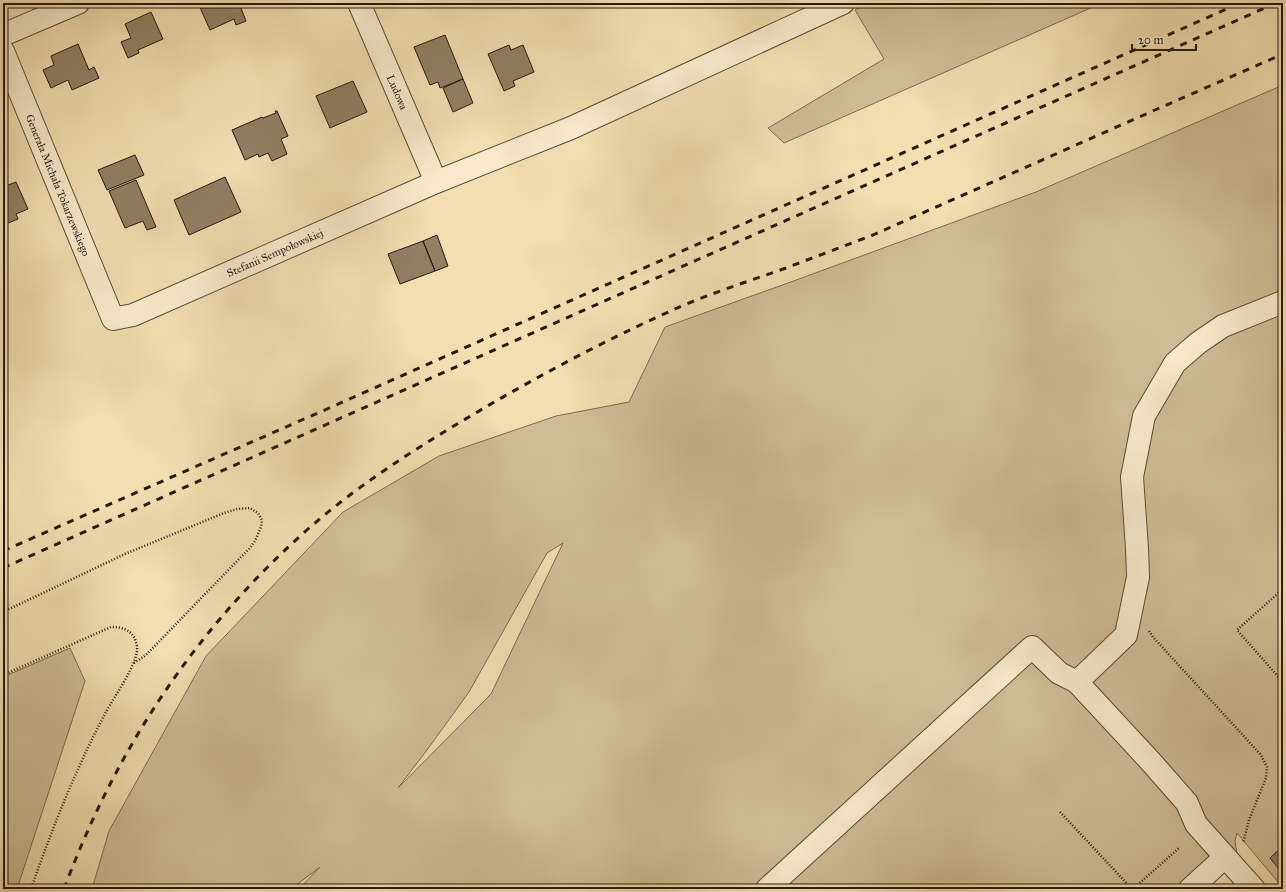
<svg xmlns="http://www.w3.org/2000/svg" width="1286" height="892" viewBox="0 0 1286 892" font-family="'IM FELL Great Primer',serif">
<rect width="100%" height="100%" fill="#f2deb1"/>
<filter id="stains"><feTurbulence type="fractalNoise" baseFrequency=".005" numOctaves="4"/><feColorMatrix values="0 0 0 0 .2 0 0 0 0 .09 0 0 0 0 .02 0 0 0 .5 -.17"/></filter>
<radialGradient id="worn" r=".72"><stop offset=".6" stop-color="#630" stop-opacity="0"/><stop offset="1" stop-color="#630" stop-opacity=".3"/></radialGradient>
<path fill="#cfbc96" stroke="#7b6a53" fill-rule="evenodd" d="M869,3h233l-318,140 -16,-15 116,-69 -29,-49z
M1283,85v803l-46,-55 -2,8 2,12 -32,-6 4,10 -2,5 -26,27h-882l21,-22 -29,22h-199l17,-58 97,-175 137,-144 96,-56 117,-40 73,-14 36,-75 123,-44 248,-91zM563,543l-72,151 -93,94 29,-38 42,-58 78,-139z
M70,648l15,33 -68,208h-14v-212z"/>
<path fill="#917f64" stroke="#271810" d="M198,3h41l7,18 -10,4 -2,-6 -24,11z
M151,12l12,27 -25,11 1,3 -11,5 -7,-16 10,-4 -6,-14z
M445,35l18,44 -23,9 -2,-6 -8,3 -16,-38z
M78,44l11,26 5,-3 5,11 -27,12 -4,-10 -17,8 -8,-18 11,-5 -3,-9z
M509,45l2,5 12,-5 11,27 -21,9 2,5 -11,5 -16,-37z
M463,79l10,24 -20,9 -10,-24z
M353,81l14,31 -37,16 -14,-32z
M275,111h2l11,25 -7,3 6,15 -15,7 -4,-8 -9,4 -1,-3 -13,6 -13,-30 30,-13 1,1 13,-5z
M135,155l9,20 -37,15 -9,-20z
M225,177l16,35 -52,23 -15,-35z
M136,180l20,47 -9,3 -4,-9 -18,7 -16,-37z
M16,182l12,27 -12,5 2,5 -15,6v-38z
M437,235l11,31 -13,5 -12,-30z
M423,241l12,30 -35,13 -12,-30z
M1283,846v20l-4,3 -9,-11z"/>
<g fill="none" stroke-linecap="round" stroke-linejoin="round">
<defs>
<g id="minor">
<path id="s1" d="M359,3l77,179"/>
<path d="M3,35l75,-32"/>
<path id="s2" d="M3,51l110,268 20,-4 303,-133 135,-54 272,-125"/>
<path d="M1077,682l49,-47 12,-58 -1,-29 -5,-71 12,-61 31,-53 23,-20 25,-17 60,-24"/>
<path d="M767,889l265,-242 27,26 18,9 75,81 35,40 9,21 58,65"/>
<path d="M1190,889l35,-32"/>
</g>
</defs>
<use href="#minor" stroke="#5a4a38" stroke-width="24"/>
<path stroke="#271810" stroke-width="2.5" stroke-dasharray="1 2" stroke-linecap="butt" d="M1283,589l-46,41 46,52
M3,612l122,-58 99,-41 13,-4 13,-1 8,5 4,7 -1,7 -6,14 -6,8 -9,9 -94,97 -12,8
M1149,631l4,6 108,118 6,12 -1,11 -17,42 -6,23
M3,675l108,-48c13,0 24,4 26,20 2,15 -23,50 -31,65 -30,56 -54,117 -75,177
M1060,812l72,77
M977,887l3,2
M1133,889l47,-42"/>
<use href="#minor" stroke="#f7eacc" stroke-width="22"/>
<path stroke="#271810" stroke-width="3" stroke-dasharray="7 7" stroke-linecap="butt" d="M3,551l324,-142 913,-406
M3,568l1273,-565
M64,889c52,-140 132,-261 244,-360 57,-50 123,-90 188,-128 61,-35 124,-68 188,-96 34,-14 68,-25 102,-37 29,-11 58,-22 87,-33l282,-125 128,-56"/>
</g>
<g text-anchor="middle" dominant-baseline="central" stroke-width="3.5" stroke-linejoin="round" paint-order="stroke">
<g font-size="11" fill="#271810" stroke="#f7eacc">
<text stroke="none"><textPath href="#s1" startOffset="97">Ludowa</textPath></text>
<text stroke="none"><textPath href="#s2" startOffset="145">Generała Michała Tokarzewskiego</textPath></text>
<text stroke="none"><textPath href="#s2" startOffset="465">Stefanii Sempołowskiej</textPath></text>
</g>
</g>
<rect width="1286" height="892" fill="none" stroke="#f2deb1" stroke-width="16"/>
<rect x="4" y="4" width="1278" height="884" fill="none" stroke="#271810" stroke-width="2"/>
<rect x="8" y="8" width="1270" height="876" fill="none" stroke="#271810"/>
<path d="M1132 44v6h64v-6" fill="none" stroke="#271810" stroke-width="2"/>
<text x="1138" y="44" font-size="12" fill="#271810" stroke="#f7eacc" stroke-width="3" paint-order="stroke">20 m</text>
<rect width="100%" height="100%" filter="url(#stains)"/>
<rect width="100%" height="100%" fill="url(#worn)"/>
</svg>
